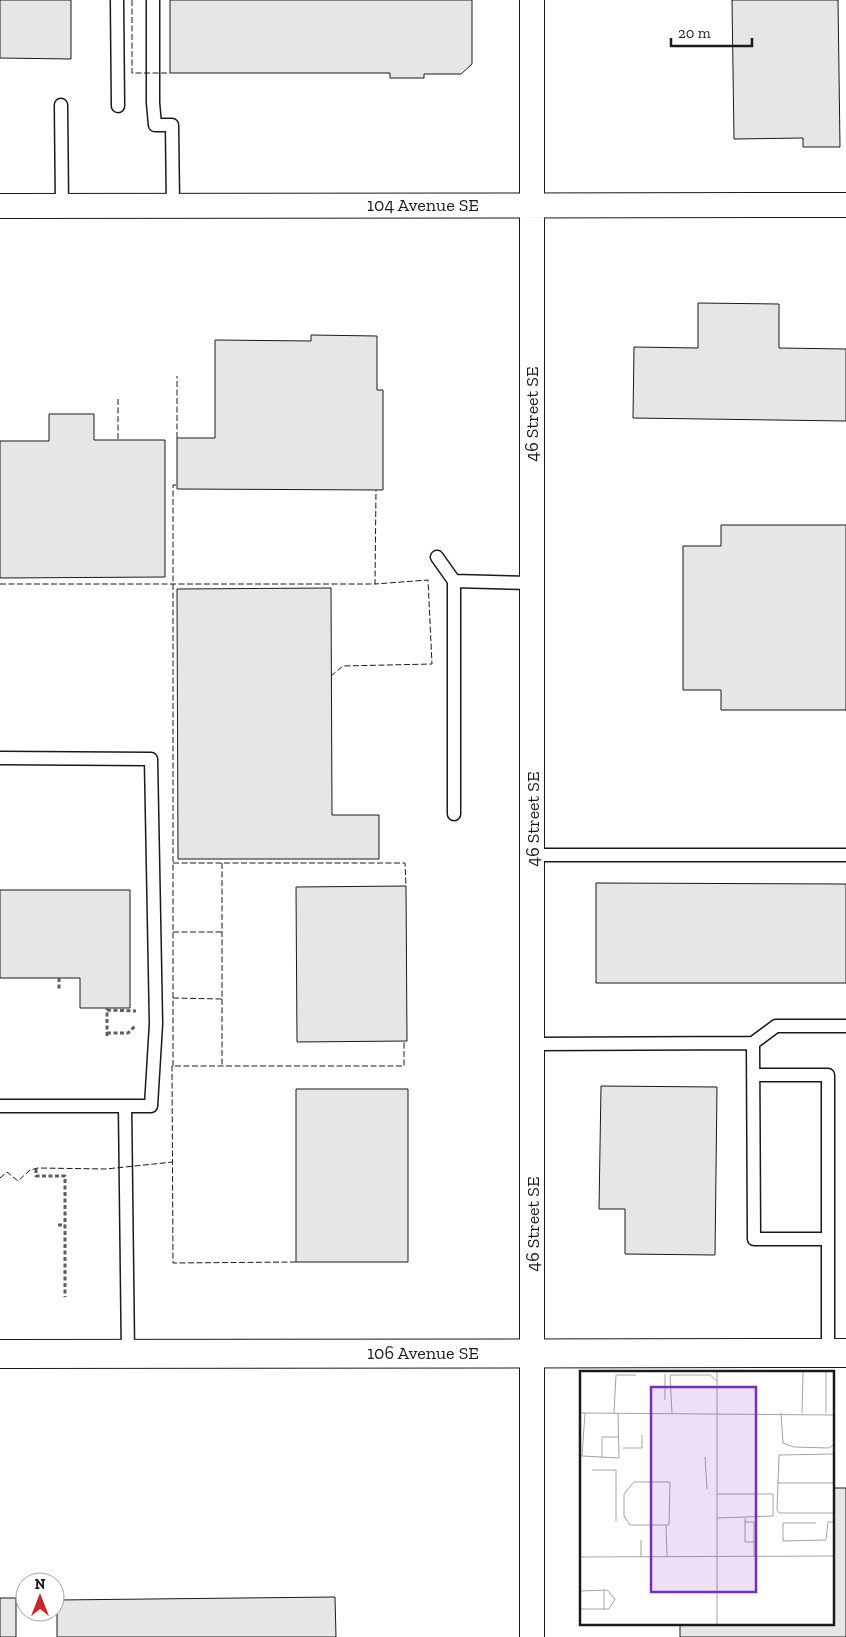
<svg xmlns="http://www.w3.org/2000/svg" width="846" height="1637" viewBox="0 0 846 1637" font-family="'Zilla Slab',serif">
<rect width="100%" height="100%" fill="#fff"/>
<path fill="#e6e6e6" stroke="#1a1a1a" d="M0,0h71v59l-71,-1z
M170,0h302v64l-11,10h-37v4h-34v-5h-220z
M732,0h106l2,147h-37v-9l-69,1z
M698,303l81,1v44l67,1v72l-213,-3 1,-71 64,1z
M311,335l66,1v54h6v100l-206,-1v-51h38v-98l96,1z
M49,414h45v26h71v137l-165,1v-137h49z
M721,525h125v185h-125v-20h-38v-144h38z
M331,588l1,227h47v44h-201l-1,-270z
M596,883l250,1v99h-250z
M406,886l1,155 -110,1 -1,-155z
M0,890h130v118h-50v-30h-80z
M601,1086l116,1 -2,168 -90,-1v-45h-26z
M296,1089h112v173h-112z
M832,1488h14v149h-166v-14h152z
M335,1597l1,40h-279v-37z
M0,1598h16v39h-16z"/>
<g fill="none" stroke-linecap="round" stroke-linejoin="round">
<defs>
<path id="service" d="M117,0l1,106
M153,0v103l2,22h17l1,80
M61,105l1,101
M437,557l17,24v233
M454,581l78,2
M0,758l151,1 5,265 -5,82h-151
M533,855h313
M753,1043l1,196h74v114
M533,1044l220,-1 23,-17h70
M753,1075h75v164
M125,1106l3,248"/>
<path id="minor" d="M0,206l846,-1
M532,1637v-1637"/>
<path id="tertiary" d="M0,1354l846,-1"/>
</defs>
<use href="#service" stroke="#1a1a1a" stroke-width="15"/>
<use href="#minor" stroke="#1a1a1a" stroke-width="26"/>
<use href="#tertiary" stroke="#1a1a1a" stroke-width="30"/>
<path stroke="#5f5f5f" stroke-width="3" stroke-dasharray="4 2.5" stroke-linecap="butt" d="M59,978v11
M107,1010l29,1
M107,1033h21l8,-8
M107,1036v-28
M36,1169v7h29v121
M58,1225h7"/>
<use href="#service" stroke="#fff" stroke-width="12"/>
<use href="#minor" stroke="#fff" stroke-width="24"/>
<use href="#tertiary" stroke="#fff" stroke-width="28"/>
<path stroke="#1a1a1a" stroke-width="1" stroke-dasharray="6 2.5" stroke-linecap="butt" d="M132,0v73h38
M118,399v41
M177,438v-62
M0,584h375l1,-94
M331,676l12,-10 89,-2 -4,-84 -53,4
M173,863h232l1,23
M222,863v203
M173,932h49
M173,998l49,1
M173,1066v-581h4
M0,1178l7,-6 11,9 12,-11 8,-2 68,1 67,-7
M296,1262l-123,1 -1,-197h232v-25"/>
</g>
<g text-anchor="middle" dominant-baseline="central" stroke-width="4" stroke-linejoin="round" paint-order="stroke">
<g font-size="18" fill="#1a1a1a" stroke="#fff">
<text x="423" y="205">104 Avenue SE</text>
<text transform="translate(532 414) rotate(-90)">46 Street SE</text>
<text transform="translate(533 819) rotate(-90)">46 Street SE</text>
<text transform="translate(533 1224) rotate(-90)">46 Street SE</text>
<text x="423" y="1353">106 Avenue SE</text>
</g>
</g>
<g transform="translate(580 1371)">
<rect width="254" height="254" fill="#fff"/>
<path fill="none" stroke="#a3a3a3" stroke-width="1" d="M85,3v26M0,42l254,2M5,42l-3,43 37,2 -1,-45M34,42l2,-38h20M92,42l-2,-38h40l7,6M201,42l2,30 11,4 35,1 5,-4M222,42l1,-42M246,42v-42M43,77h19v-13M254,83l-55,1 -2,55 2,3h55M125,86l2,32M22,87v-21h17M12,99h24v51M54,111h36l-1,43h-39l-6,-9v-22zM197,112h57M137,123h56v22l-56,2M165,147v24h9v14M165,151h9v20M236,152h-33v18l43,-1 2,-18h6M86,154l1,32M61,169v17M0,186l254,-1M24,219v20M0,220l27,-1 8,9 -6,10h-29M137,254v-254"/>
<path fill="#7b2cbf" fill-opacity="0.15" stroke="#7b2cbf" stroke-width="2.5" d="M71,16h105v205h-105z"/>
<rect width="254" height="254" fill="none" stroke="#1a1a1a" stroke-width="2.5"/>
</g>
<g transform="translate(40 1597)"><circle r="24" fill="#ffffff" stroke="#a3a3a3"/>
<path d="M0-4L9 19L0 12L-9 19Z" fill="#c62828"/>
<text y="-8" font-size="14" font-weight="bold" text-anchor="middle" fill="#1a1a1a">N</text>
</g>
<path d="M671 38v8h81v-8" fill="none" stroke="#1a1a1a" stroke-width="2.5"/>
<text x="678" y="38" font-size="15" fill="#1a1a1a" stroke="#ffffff" stroke-width="4" paint-order="stroke">20 m</text>
</svg>
